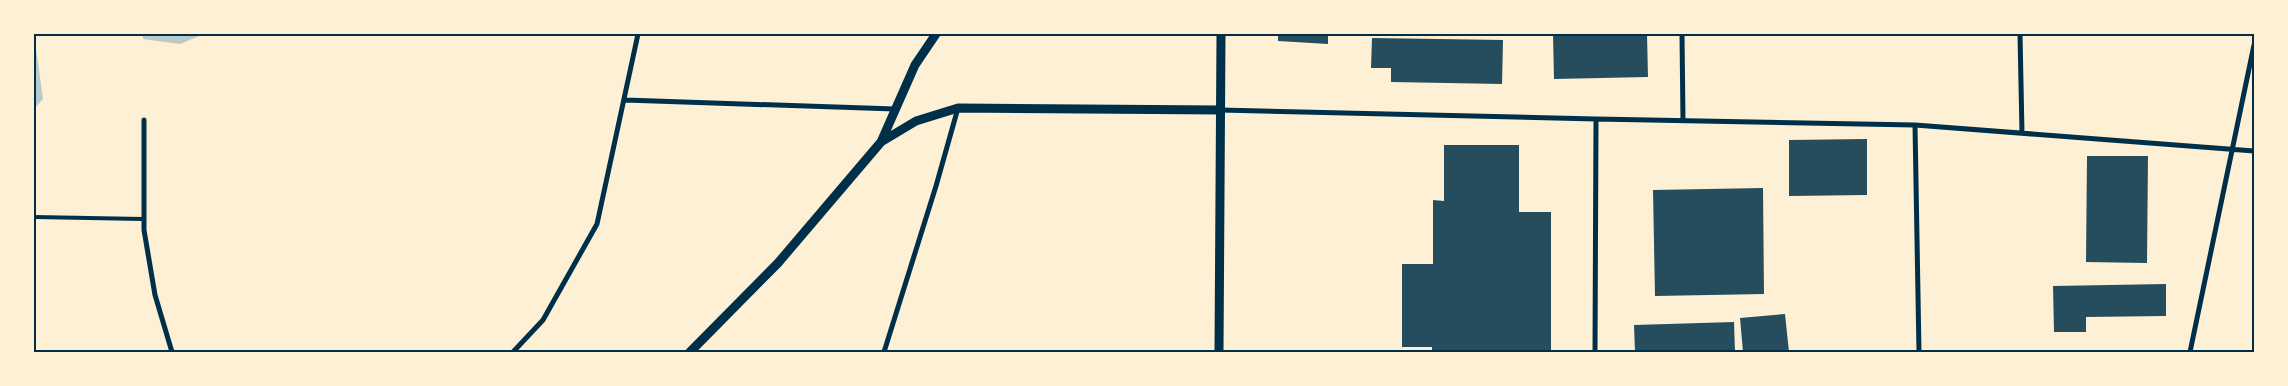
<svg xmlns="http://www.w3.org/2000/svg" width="2288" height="386" viewBox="0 0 2288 386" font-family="'Zilla Slab',serif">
<rect width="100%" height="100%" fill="#fdf0d5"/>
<path fill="#b9caca" d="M34,34l9,65 -9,10z
M143,34h61l-24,10 -37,-5z"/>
<path fill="#264d5e" d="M1278,34h50v10l-50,-3z
M1553,34h94l1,43 -94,2z
M1372,38l131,2 -1,44 -111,-2v-14h-20z
M1867,139v56l-78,1v-56z
M1444,145h75v67h32v140h-119v-5h-30v-83h31v-64l11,1z
M2087,156h61l-1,107 -61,-1z
M1763,188l1,106 -109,2 -2,-106z
M2166,284v32l-80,1v15h-32l-1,-46z
M1785,314l4,38h-46l-3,-34z
M1734,322l1,30h-100l-1,-27z"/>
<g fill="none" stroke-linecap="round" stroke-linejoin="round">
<path stroke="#003049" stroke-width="4" d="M34,217l109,2"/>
<path stroke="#003049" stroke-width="5" d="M1682,34l1,87
M2020,34l2,99
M625,100l270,9
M1220,110l376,9 319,6 339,26
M144,120v110l11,65 17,57
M1915,125l4,227
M513,352l30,-32 54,-96 41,-190
M884,352l52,-166 22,-78
M1595,352l1,-233
M2190,352l64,-307"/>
<path stroke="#003049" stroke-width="9" d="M881,142l35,-21 42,-13 262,2
M690,352l88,-89 103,-121 34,-77 21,-31
M1219,352l2,-318"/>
</g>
<rect width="2288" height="386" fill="none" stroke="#fdf0d5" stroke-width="70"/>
<rect x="35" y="35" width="2218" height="316" fill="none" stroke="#003049" stroke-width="2"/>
</svg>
